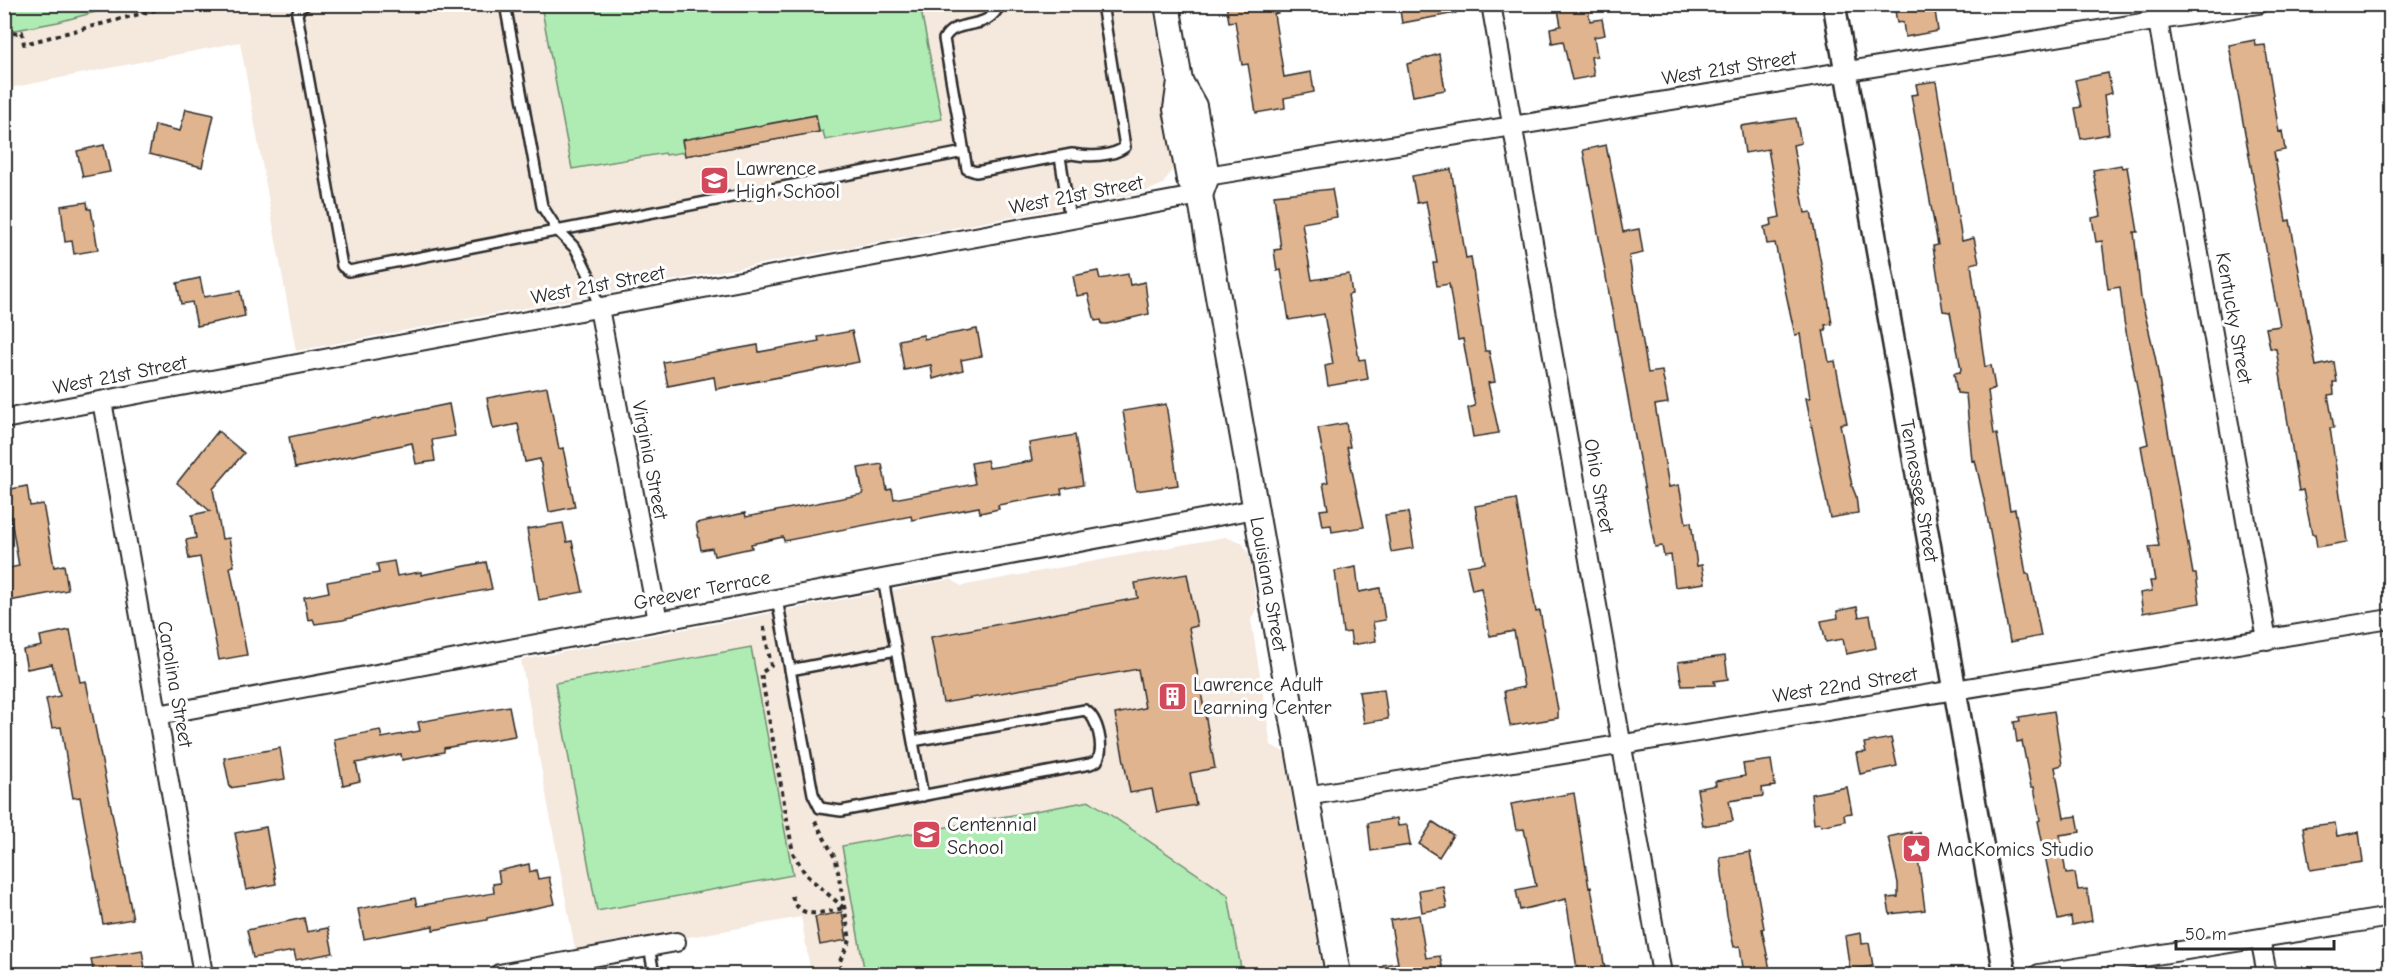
<svg xmlns="http://www.w3.org/2000/svg" width="2395" height="979" viewBox="0 0 2395 979" font-family="'Comic Neue',sans-serif">
<rect width="100%" height="100%" fill="#fff"/>
<filter id="ink" filterUnits="userSpaceOnUse"><feTurbulence type="fractalNoise" baseFrequency=".0167" numOctaves="2"/><feDisplacementMap in="SourceGraphic" scale="12" xChannelSelector="R" yChannelSelector="G"/><feConvolveMatrix kernelMatrix="1 2 1 2 8 2 1 2 1" color-interpolation-filters="sRGB"/></filter>
<g filter="url(#ink)">
<path fill="#f5e8dd" d="M5,5h1147l25,150 -3,12 -11,17 -18,8 -849,159 -56,-309 -235,47z
M1225,537l17,6 7,12 8,53 -6,11 20,126 13,7 39,222h-512l-10,-57 -123,22 -2,-9 -101,19 -54,-289 430,-81 10,7z"/>
<path fill="#afecb3" stroke="#6d8c6f" stroke-width="1.5" d="M5,4h117v1l-64,17 -53,10z
M541,5h379l22,114 -117,21 -2,-9 -138,25 -1,-4 -18,3 -1,-2 -93,16z
M751,647l42,228 -196,36 -42,-228z
M1090,801l138,94 14,79h-377l-23,-128z"/>
<path fill="#dfb48f" stroke="#2b2b2b" stroke-width="1.5" d="M1226,4h52v9l-4,1 10,63 27,-5 3,20 -30,6 1,10 -29,5 -8,-49 -6,1 -7,-44 -6,1z
M1399,4h56l1,9 -54,10z
M1557,4h30l3,17 12,-2 3,16 -11,2 3,19 -6,1 3,19 -22,4 -9,-39 -11,2 -2,-15 11,-2z
M1894,4h40l4,27 -33,6 -2,-15 -6,1z
M2255,40l1,6 9,-1 14,87 3,-1 3,19 -11,2 12,69 4,-1 26,146 18,-4 3,20h-4l1,12 -6,1 6,33h-4l17,114 -30,5 -2,-13h-3l-9,-44 -4,1 -23,-142 -6,-1 -4,-20 14,-2 -51,-281z
M1439,54l6,36 -32,6 -6,-32z
M2108,73l4,20 -8,2 5,39 -28,5 -6,-31 6,-1 -6,-27z
M1936,81l26,160 12,-3 5,24 -8,2 14,103 6,-2 4,23 -7,3 6,43h3l13,76 5,-1 11,65h3l12,62 -31,6 -26,-143 -9,-39 -3,1 -6,-67 -9,-1 -3,-20 6,-1 1,-3 -11,-57 -7,-1 -10,-65 5,-1 -27,-150 7,-1 -2,-10z
M186,109l28,6 -12,52 -53,-13 6,-29 25,6z
M816,115l3,17 -134,24 -3,-16z
M1796,118l5,25 -8,2 12,68 6,-1 18,92 3,20 -7,1 1,5h-3l6,32 6,-1 12,62 -7,1 12,62 4,10 2,17 -28,5 -24,-120h4l-10,-64 -5,1 -20,-92 -8,1 -3,-17 8,-2 -1,-6 9,-2 -12,-68 -23,4 -4,-27z
M104,145l6,27 -27,5 -6,-26z
M1606,145l17,87 16,-3 4,24 -14,3 19,117 14,-2 6,32 -13,2 14,82 10,-2 7,38 5,-1 6,44 5,-1 3,18 -30,4 -4,-32 -7,1 -2,-10 -7,1 -72,-397z
M2121,165l1,3 5,-1 11,65h-4l7,66 14,58 38,218h3l4,29 -57,10 -3,-20 12,-2 -2,-10h5l-6,-34 10,-1 -18,-100 7,-2 -24,-123 -4,-34 -12,2 -6,-48 -6,1 -4,-24 9,-2 -8,-46z
M1451,169l15,89 5,-1 14,94h4l6,31 -7,1 11,50 -26,4 -5,-29 7,-2 -12,-67 -5,1 -9,-56 -12,2 -4,-23h4l-11,-62 -9,2 -5,-27z
M1332,189l5,28 -35,6 10,57 37,-6 3,20 -4,1 11,65 6,-1 3,20 -40,7 -3,-20 8,-2 -9,-50 -35,6 -8,-50 -4,1 -3,-21 7,-1 -7,-54z
M87,202l1,7h3l7,41 -24,4 -2,-13 -7,1 -4,-36z
M1098,271l2,8 28,-5 2,11 15,-3 4,32 -42,10h-5l-1,-4 -6,1 -7,-27 -11,2 -4,-20z
M200,278l4,19 36,-6 5,25 -48,10 -5,-24 -11,2 -4,-21z
M977,329l5,27 -21,4 2,10 -30,9 -2,-14 -27,5 -5,-30 24,-5 1,4z
M852,331l7,31 -143,27 -2,-12 -46,9 -5,-24 95,-17 1,7 60,-11 -1,-4z
M547,387l12,62 4,-1 12,59 -26,5 -9,-53 -15,3 -7,-38 -25,5 -6,-31z
M449,404l6,32 -23,4 3,21 -19,3 -4,-21 -117,25 -6,-31z
M1166,404l12,81 -42,6 -13,-80z
M1346,423l4,24h-3l17,80 -32,5 -1,-7 -8,1 -3,-16 8,-1 -5,-26 5,-1 -10,-54z
M218,431l26,22 -31,36 9,50 7,-1 5,28 -4,1 17,88 -28,5 -19,-103 -11,2 -3,-19 10,-2 -4,-23 18,-4 -33,-28z
M1075,435l8,50 -22,4 1,5 -64,11 1,4 -19,4 -1,-6 -67,13 -1,-4 -127,25 -1,-4 -32,7 1,4 -38,8 -2,-8 -11,2 -5,-27 49,-10 1,4 117,-23 -5,-26 24,-4 5,26 5,-1 2,10 81,-15 -4,-21 16,-3 2,8 43,-7 -3,-18z
M27,486l3,20 13,-2 11,63 10,-2 4,25 -64,12v-33l15,-3 -13,-76z
M1516,499l20,113 4,-1 18,99v8l-48,8 -6,-35 20,-4 -10,-56 -24,5 -9,-48 -9,2 -5,-24 18,-3 -10,-57z
M1408,512l6,36 -23,4 -6,-37z
M563,523l4,19 5,-1 11,51 -44,8 -12,-71z
M394,561l3,15 24,-4v3l65,-13 6,27 -106,19 -43,12 -28,4 -2,-5 -5,1 -4,-23 25,-5 -2,-10 52,-9 -2,-9z
M1356,567l3,25 21,-4 5,32 -12,2 3,19 -24,4 -2,-13 -7,1 -8,-62z
M1187,574l10,52 -8,2 26,140 -25,5 6,32 -39,7 -5,-23 -22,4 -15,-79 30,-6 -7,-39 -195,34 -12,-66 207,-39 -3,-15z
M1857,607l2,10 11,-2 6,33 -30,6 -3,-15 -17,3 -5,-21 17,-3 -1,-7z
M70,630l10,52 6,-1 47,238 -30,5 -23,-127 -7,1 -12,-71 -9,1 -6,-29 14,-3 -8,-32 -25,5 -4,-19 19,-4 -2,-10z
M1725,656l3,23 -14,2 1,4 -33,1 -4,-24z
M1384,689l4,30 -24,4 -5,-31z
M509,706l6,30 -71,12v4l-42,8 -1,-6 -45,9 4,18 -17,4 -9,-46 46,-9 2,8 38,-7 -2,-9z
M2054,711l8,54 -7,2 9,51 13,-2 3,16 -20,3 6,39 9,-1 3,17 9,-1 5,32 -20,4 -1,-8 -13,3 -20,-99 2,-1 -6,-33h-3l-9,-46 -5,1 -3,-20 6,-1 -1,-4z
M1891,738l6,28 -37,8 -4,-21 10,-1 -2,-9z
M280,748l5,31 -55,9 -6,-30z
M1771,760l4,26 -13,2 1,8 -34,5 4,20 -30,5 -6,-37 19,-4 -1,-4 30,-5 -2,-12z
M1847,787l5,26 -8,1 1,7 -24,5 -1,-3 -6,1 -3,-30z
M1574,793l15,95 2,-1 15,88h-28l-12,-76 -46,11 -4,-20 20,-4 -12,-57 -8,1 -5,-26z
M1397,818l1,8 9,-1 3,20 -39,6 -3,-28z
M1433,822l20,13 -14,22 -20,-13z
M2335,823l2,13 22,-4 4,30 -53,8 -7,-43z
M266,827l10,57 -30,6 -11,-57z
M1911,832v3l9,-2 5,23 -7,2 7,52 -35,4 -3,-16 11,-1v-14l-10,-46z
M1750,852l14,76 -2,1 9,46h-27l-4,-29 -6,1 -7,-31 -7,-59z
M529,864l1,8 6,-2 2,9 11,-2 6,27 -68,14v2l-54,10v-4l-69,13 -6,-30 57,-11 2,8 77,-13 -1,-9 7,-1 -2,-12z
M1443,886l4,22 -25,4 -3,-22z
M842,912l5,28 -27,5 -5,-28z
M1419,915l7,43 14,-2 4,19h-60l-1,-10 15,-2 -8,-43z
M304,918l3,14 21,-4 5,25 -37,7 -2,-9 -41,7 -6,-28z
M1861,933l1,11 7,-1 4,23 -23,4 -5,-34z
M142,950l4,25h-52l-3,-16z"/>
<g fill="none" stroke-linecap="round" stroke-linejoin="round">
<defs>
<path id="service" d="M306,4l-6,4 -3,6 45,252 7,5 615,-119
M505,4l37,202 16,25 18,18 12,24 11,35
M1000,4c-13,30 -44,12 -56,35l23,130 9,3 96,-18c16,3 40,3 53,-7l-23,-143
M1060,157l10,62
M883,579l40,217
M777,599l36,195 7,14 21,3 249,-47 7,-3c8,-13 1,-43 -12,-51l-172,31
M790,670l106,-20
M649,947l5,27
M565,962l3,12"/>
<path id="minor" d="M1491,4l171,970
M2155,4l112,636
M1207,176l1051,-172
M599,308l59,313
M102,401l101,573
M4,419l1196,-224
M158,715l1097,-206
M1306,796l1084,-177
M2260,938l7,36
M499,974l177,-32
M2039,974l351,-57"/>
<g id="tertiary">
<path id="s1" d="M1834,4l171,970"/>
</g>
<g id="secondary">
<path d="M1167,4l13,77 14,25 13,70 -7,19"/>
<path id="s2" d="M1180,81l-4,28 13,70 11,16 138,779"/>
</g>
</defs>
<use href="#service" stroke="#2b2b2b" stroke-width="14"/>
<use href="#minor" stroke="#2b2b2b" stroke-width="22"/>
<use href="#tertiary" stroke="#2b2b2b" stroke-width="26"/>
<use href="#secondary" stroke="#2b2b2b" stroke-width="28"/>
<path stroke="#2b2b2b" stroke-width="4" stroke-dasharray="4.5 4.5" stroke-linecap="butt" d="M4,35l18,-3 2,12 154,-40
M764,627l7,39 -10,7 32,180 13,22 38,33
M815,821l21,39 14,80 -10,21 2,13
M792,896c7,26 32,16 52,12"/>
<use href="#service" stroke="#fff" stroke-width="9"/>
<use href="#minor" stroke="#fff" stroke-width="18"/>
<use href="#tertiary" stroke="#fff" stroke-width="21"/>
<use href="#secondary" stroke="#fff" stroke-width="24"/>
</g>
</g>
<defs>
<symbol id="school-square" viewBox="-11 -11 22 22"><rect x="-9" y="-9" width="18" height="18" rx="4" fill="#d1495b" stroke="#fff"/><path d="M0-5L7-2L0 1L-7-2ZM-4 1L0 2.5L4 1V4Q0 6-4 4Z" fill="#fff"/></symbol>
<symbol id="building-square" viewBox="-11 -11 22 22"><rect x="-9" y="-9" width="18" height="18" rx="4" fill="#d1495b" stroke="#fff"/><path d="M-4-6H4V6H1V3H-1V6H-4ZM-2.5-4.3h1.7v1.8h-1.7ZM.8-4.3h1.7v1.8H.8ZM-2.5-1h1.7V.8h-1.7ZM.8-1h1.7V.8H.8Z" fill="#fff"/></symbol>
<symbol id="sight-square" viewBox="-11 -11 22 22"><rect x="-9" y="-9" width="18" height="18" rx="4" fill="#d1495b" stroke="#fff"/><path d="M0-6L1.8-2.2L6-1.7L2.9 1.2L3.7 5.4L0 3.3L-3.7 5.4L-2.9 1.2L-6-1.7L-1.8-2.2Z" fill="#fff"/></symbol>
</defs>
<g fill-rule="evenodd">
<use href="#school-square" x="698" y="164" width="33" height="33"/>
<use href="#building-square" x="1156" y="680" width="33" height="33"/>
<use href="#school-square" x="910" y="818" width="33" height="33"/>
<use href="#sight-square" x="1900" y="832" width="33" height="33"/>
</g>
<g text-anchor="middle" dominant-baseline="central" stroke-width="6" stroke-linejoin="round" paint-order="stroke">
<g font-size="20" fill="#2b2b2b" stroke="#fff">
<text transform="translate(1729 68) rotate(-9)">West 21st Street</text>
<text transform="translate(1076 195) rotate(-11)">West 21st Street</text>
<text transform="translate(598 285) rotate(-11)">West 21st Street</text>
<text transform="translate(2234 318) rotate(80)">Kentucky Street</text>
<text transform="translate(120 375) rotate(-11)">West 21st Street</text>
<text transform="translate(650 460) rotate(79)">Virginia Street</text>
<text transform="translate(1599 486) rotate(80)">Ohio Street</text>
<text stroke="none"><textPath href="#s1" startOffset="494">Tennessee Street</textPath></text>
<text stroke="none"><textPath href="#s2" startOffset="514">Louisiana Street</textPath></text>
<text transform="translate(702 590) rotate(-11)">Greever Terrace</text>
<text transform="translate(175 684) rotate(80)">Carolina Street</text>
<text transform="translate(1845 685) rotate(-9)">West 22nd Street</text>
</g>
<g font-size="20" fill="#2b2b2b" stroke="#fff" text-anchor="start">
<text x="736" y="168">Lawrence<tspan x="736" dy="23">High School</tspan></text>
<text x="1193" y="684">Lawrence Adult<tspan x="1193" dy="23">Learning Center</tspan></text>
<text x="947" y="824">Centennial<tspan x="947" dy="23">School</tspan></text>
<text x="1937" y="849">MacKomics Studio</text>
</g>
</g>
<rect width="2395" height="979" fill="none" stroke="#fff" stroke-width="24"/>
<rect x="12" y="12" width="2371" height="955" fill="none" stroke="#2b2b2b" stroke-width="2" filter="url(#ink)"/>
<path d="M2176 940v9h158v-9" fill="none" stroke="#2b2b2b" stroke-width="3"/>
<text x="2185" y="940" font-size="18" fill="#2b2b2b" stroke="#ffffff" stroke-width="4.5" paint-order="stroke">50 m</text>
</svg>
